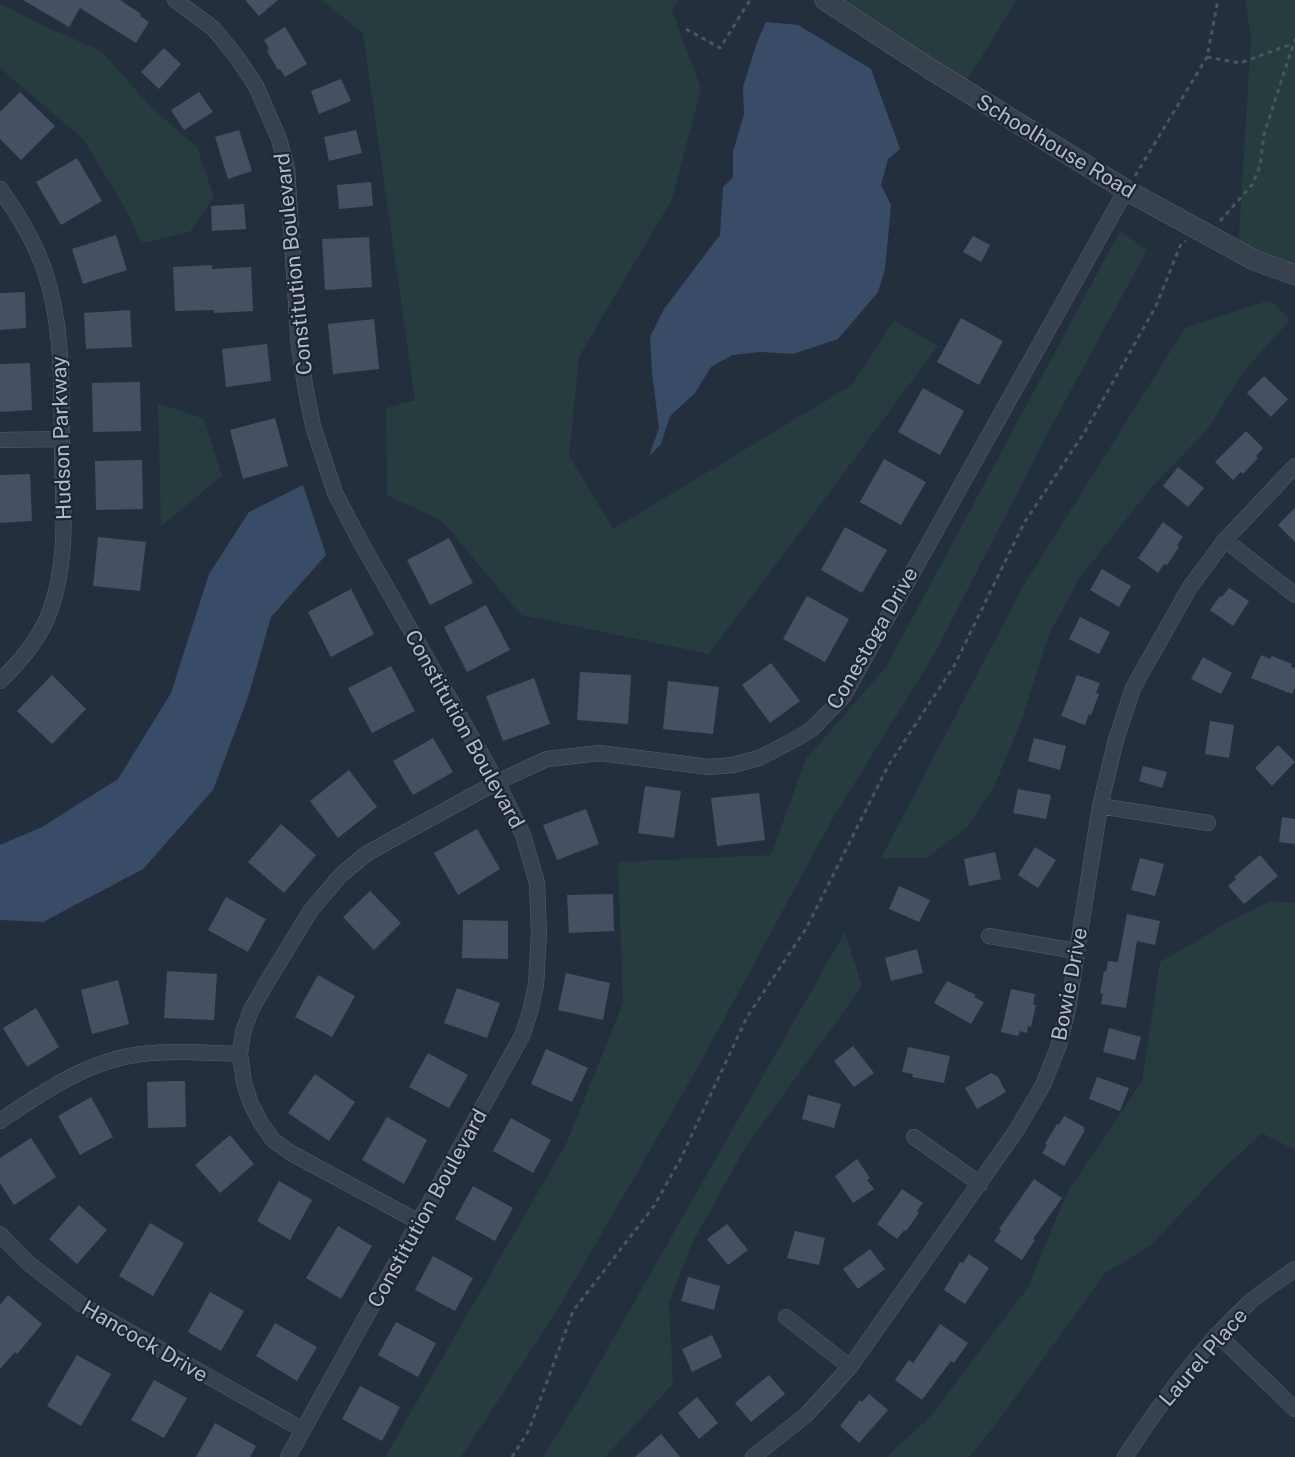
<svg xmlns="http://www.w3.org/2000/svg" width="1295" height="1457" viewBox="0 0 1295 1457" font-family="'Public Sans',sans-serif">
<rect width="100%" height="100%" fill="#242f3e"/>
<path fill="#263c3f" d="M321,0h358l-7,10 29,79 -29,110 -93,158 -10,99 44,73 239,-144 42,-65 44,26 -229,308 -188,-39 -79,-94 -55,-26 -1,-87 29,-8 -52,-367z
M821,0h196l-54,86z
M1245,0h50v268l-57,-17 13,-213z
M0,3l29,16 72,32 51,57 45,39 17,50 -24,35 -48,11 -19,-39 -40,-65 -83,-71z
M1120,231l27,19 -97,179 -115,224 -102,165 -135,249 -140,242 -97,148h-76l182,-315 56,-139 -5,-141 153,-7 35,-96 80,-92z
M1270,300l20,20 -46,51 -37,59 -57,59 -72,91 -30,57 -26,82 -28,68 -27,40 -41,31h-45l144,-275 160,-255z
M158,403l46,16 18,57 -61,50z
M1271,901l24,2v245l-2,1 -31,-16 -41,38 -70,74 -46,28 -108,150 -28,34h-83l42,-38 99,-130 40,-96 75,-112 18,-119 67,-39z
M845,932l17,54 -117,162 -53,95 -23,59 4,82 -68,73h-62l36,-58z"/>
<path fill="#394c67" d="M766,22l32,3 73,44 29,80 -12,10 -7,26 10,20 -6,64 -7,23 -40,47 -45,15 -33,-2 -28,3 -21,12 -16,26 -25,23 -9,28 -12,12 10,-28 -7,-56 -2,-35 14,-28 56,-74 3,-48 10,-10v-25l11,-38 -1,-27 13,-42z
M303,485l23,70 -55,62 -23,80 -35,93 -70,79 -100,53 -43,-2v-75l42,-18 76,-48 53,-86 38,-119 40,-62z"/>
<path fill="#455162" d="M23,0h97l21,14 -1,2 9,6 -13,21 -56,-35 -11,19z
M245,0h33l-19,16z
M285,27l22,37 -22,13 -5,-8 -2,1 -11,-19 2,-2 -5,-9z
M164,48l17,16 -22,25 -18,-17z
M341,79l10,22 -32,13 -8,-23z
M20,92l35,34 -34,34 -21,-21v-27z
M199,92l14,20 -29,18 -13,-20z
M239,130l13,41 -24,8 -13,-42z
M356,130l6,23 -33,8 -5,-24z
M77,158l25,43 -41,24 -25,-43z
M371,182l2,24 -34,3 -2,-24z
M244,204l2,25 -34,2 -1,-25z
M116,235l11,35 -44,14 -11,-35z
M973,236l17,9 -9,17 -18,-10z
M369,237l3,50 -47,3 -3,-51z
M212,265v4l39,-2 2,44 -39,2v-3l-39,1 -2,-44z
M25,292l1,36 -26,2v-37z
M130,310l2,37 -46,2 -2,-36z
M961,318l42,23 -24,44 -42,-23z
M374,319l5,50 -46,5 -5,-50z
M267,344l4,37 -45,6 -4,-38z
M30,363l2,47 -32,2v-48z
M1264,376l24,23 -17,18 -24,-24z
M140,382l1,49 -48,1 -1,-49z
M923,388l41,23 -24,44 -42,-23z
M275,418l13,48 -45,13 -13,-49z
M1246,431l17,17 -7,8 2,2 -15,16 -2,-2 -8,8 -18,-18z
M884,459l42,23 -25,43 -41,-23z
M142,460l1,49 -47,1 -1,-49z
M1178,467l26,21 -16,19 -25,-21z
M30,474l2,47 -32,2v-48z
M1295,508v34l-17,-17z
M1163,522l20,15 -6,8 2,2 -12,18 -3,-1 -6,9 -20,-15z
M845,527l42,23 -25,43 -41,-23z
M98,537l48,5 -6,49 -47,-5z
M449,538l24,45 -43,22 -23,-45z
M1102,569l29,17 -12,21 -29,-17z
M1229,588l20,13 -16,25 -23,-16 10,-14 2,1z
M351,589l23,45 -43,23 -23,-45z
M807,596l42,23 -24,43 -42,-23z
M486,605l24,45 -43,22 -23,-45z
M1080,617l30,15 -11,22 -30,-15z
M1261,655l9,4 2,-3 20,8 -1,3 4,1v19l-3,7 -41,-16z
M1203,657l29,16 -11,21 -30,-15z
M771,663l29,38 -30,22 -28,-38z
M391,666l24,45 -43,22 -24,-45z
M580,672l51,3 -3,49 -51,-4z
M52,675l34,34 -34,35 -35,-33z
M1077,675l23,8 -4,10 3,1 -8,21 -2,-1 -4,11 -24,-9z
M534,678l16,46 -47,17 -17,-45z
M668,681l51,6 -6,47 -50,-5z
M1210,721l24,4 -5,33 -24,-4z
M433,738l20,34 -40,23 -20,-34z
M1034,738l32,8 -6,24 -32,-9z
M1278,745l17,17 -23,24 -17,-18z
M1143,766l24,6 -5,16 -23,-7z
M349,770l28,37 -39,31 -28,-37z
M645,786l36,5 -7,47 -36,-5z
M1018,789l33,6 -5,24 -33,-6z
M759,793l6,47 -48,6 -6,-48z
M586,809l13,35 -42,16 -14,-35z
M1282,817l13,2v25l-16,-2z
M281,824l35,31 -32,38 -36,-31z
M477,829l23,40 -42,26 -24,-42z
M1035,847l21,13 -18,28 -20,-13z
M995,852l6,27 -32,7 -5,-27z
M1260,855l18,21 -34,28 -16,-18 8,-7 -2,-2z
M1140,858l24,6 -9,32 -24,-6z
M899,886l31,14 -11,22 -30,-13z
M370,891l31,32 -27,27 -31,-33z
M613,894l1,37 -45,2 -2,-38z
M226,897l40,22 -18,33 -40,-22z
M1127,914l33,7 -5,24 -18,-4 -11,67 -25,-4 2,-10 -3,-1 4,-22 2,1 2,-11 10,1z
M463,920l45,1v38l-46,-1z
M917,949l6,24 -32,8 -6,-23z
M167,971l50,3 -3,46 -50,-2z
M566,973l44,10 -7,37 -45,-10z
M318,975l37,21 -23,41 -37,-20z
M118,980l11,44 -37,10 -11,-44z
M947,981l29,14 -2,2 10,5 -13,22 -37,-21z
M457,988l43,15 -13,35 -43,-15z
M1011,989l24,5 -2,11h3l-5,22 -3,-1 -1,7 -7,-2 -2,5 -17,-4z
M36,1008l23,39 -32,20 -24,-39z
M1109,1028l32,9 -6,23 -32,-8z
M853,1046l21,27 -20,14 -20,-26z
M908,1047l42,9 -6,27 -32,-6 1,-3 -11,-2z
M546,1049l42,19 -16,34 -41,-18z
M428,1053l40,22 -19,33 -40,-21z
M991,1073l7,4 8,15 -29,17 -12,-21z
M315,1074l40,28 -26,39 -41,-28z
M1097,1077l32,11 -9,23 -31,-12z
M175,1081h10l1,46 -38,1 -1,-46z
M808,1095l33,9 -7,24 -32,-9z
M91,1097l22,40 -33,18 -22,-39z
M1064,1116l20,11v5l-20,34 -22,-13 5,-8 -2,-1 12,-20 2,1z
M387,1117l40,23 -23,44 -42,-24z
M511,1118l40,22 -18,33 -40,-22z
M230,1135l24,29 -34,29 -25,-28z
M31,1138l25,39 -42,28 -14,-22v-25z
M857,1159l13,19 -3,2 7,9 -21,14 -18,-27z
M1034,1179l28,19 -29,41 2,1 -13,20 -28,-19 7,-10 -2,-2z
M279,1181l33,19 -22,40 -33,-19z
M473,1186l40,22 -18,33 -40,-22z
M902,1189l21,14 -6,8 2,2 -13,18 -2,-1 -7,9 -20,-15z
M79,1205l28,25 -30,34 -28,-25z
M150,1223l34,20 -31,53 -34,-20z
M727,1224l21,26 -20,15 -21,-26z
M338,1226l34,20 -31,53 -35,-21z
M795,1231l30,7 -6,27 -32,-7z
M870,1249l15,20 -27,20 -15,-20z
M969,1254l20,14 -24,36 -21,-14 16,-28 3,1z
M433,1256l40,22 -18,33 -40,-21z
M688,1277l32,9 -6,24 -33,-9z
M210,1292l34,19 -23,40 -33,-19z
M8,1295l34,29 -25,30 -2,-2 -15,17v-64z
M396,1322l40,21 -18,34 -40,-22z
M275,1323l42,24 -20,34 -41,-25z
M940,1324l28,19 -14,20 -3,-2 -29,39 -27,-20 14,-20 4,3z
M712,1335l10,22 -30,15 -10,-23z
M77,1355l34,19 -30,52 -34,-20z
M769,1375l16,19 -34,28 -16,-19z
M154,1380l33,18 -23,40 -33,-18z
M360,1386l40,21 -18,34 -40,-22z
M869,1394l19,16 -29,33 -19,-17 20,-26 2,2z
M697,1397l21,26 -19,16 -21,-26z
M215,1423l41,23 -6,11h-54z
M661,1434l19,23h-45z"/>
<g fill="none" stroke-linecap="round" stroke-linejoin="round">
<defs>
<path id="minor" d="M175,0l38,28 23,28 20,30 23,53 8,29 12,180 7,43 7,35 22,67 25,48 137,241 26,53 14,48 2,50 -3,52 -6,27 -8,24 -234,421
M0,189c18,25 34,51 44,80 20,57 17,121 18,180 1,55 7,110 -12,162 -10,28 -29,50 -50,70
M0,440l62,-1
M1225,540l70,55
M1100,806l108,17
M989,936l87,15
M0,1121c43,-29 88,-61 142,-67 32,-4 65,-1 98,0
M914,1137l66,47
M419,1222l-128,-69 -18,-13 -12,-17 -10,-19 -7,-21 -4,-29 3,-22 8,-22 16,-28 44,-72 30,-35 25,-21 27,-15 104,-57 50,-23 53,-6 109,14 24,-2 26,-7 35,-18 18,-11 31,-32 283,-507
M0,1234l27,28 55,43 221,125
M786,1317l64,50
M1217,1334l78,75
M753,1457l53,-42 44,-48 168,-239 25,-43 16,-40 9,-36 32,-203 16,-66 17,-52 57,-101 35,-47 70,-74
M1125,1457c36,-55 76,-110 125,-155 14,-12 30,-22 45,-33"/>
<path id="tertiary" d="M825,0l107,70 194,120 128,70 41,15"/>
</defs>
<use href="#minor" stroke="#565f6c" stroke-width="16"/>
<use href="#tertiary" stroke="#565f6c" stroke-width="21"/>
<path stroke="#44595c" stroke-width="3" stroke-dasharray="4.5 4.5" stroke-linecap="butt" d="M686,29l34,19 30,-48
M1207,57l33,6 52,-19
M1135,176l72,-119 11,-57
M1220,221l32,-36 8,-19 4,-32 31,-95
M512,1457l17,-27 44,-119 81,-105 26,-46 67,-143 60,-90 81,-161 66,-100 70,-143 60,-90 72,-127 25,-62 5,-3"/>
<use href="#minor" stroke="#38414e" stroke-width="15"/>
<use href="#tertiary" stroke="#38414e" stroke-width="20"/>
</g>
<g text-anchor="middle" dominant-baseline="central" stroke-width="4.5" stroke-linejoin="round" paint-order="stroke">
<g font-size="21" fill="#b4bcc9" stroke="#1d2633">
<text transform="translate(1056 146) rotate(31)">Schoolhouse Road</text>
<text transform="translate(293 264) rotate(-96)">Constitution Boulevard</text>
<text transform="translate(61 438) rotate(-92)">Hudson Parkway</text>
<text transform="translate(872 638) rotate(-60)">Conestoga Drive</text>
<text transform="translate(465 729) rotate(61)">Constitution Boulevard</text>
<text transform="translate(1069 984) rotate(-79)">Bowie Drive</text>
<text transform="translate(427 1208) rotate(-61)">Constitution Boulevard</text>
<text transform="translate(145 1341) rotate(30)">Hancock Drive</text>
<text transform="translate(1203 1357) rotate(-49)">Laurel Place</text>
</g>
</g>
</svg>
